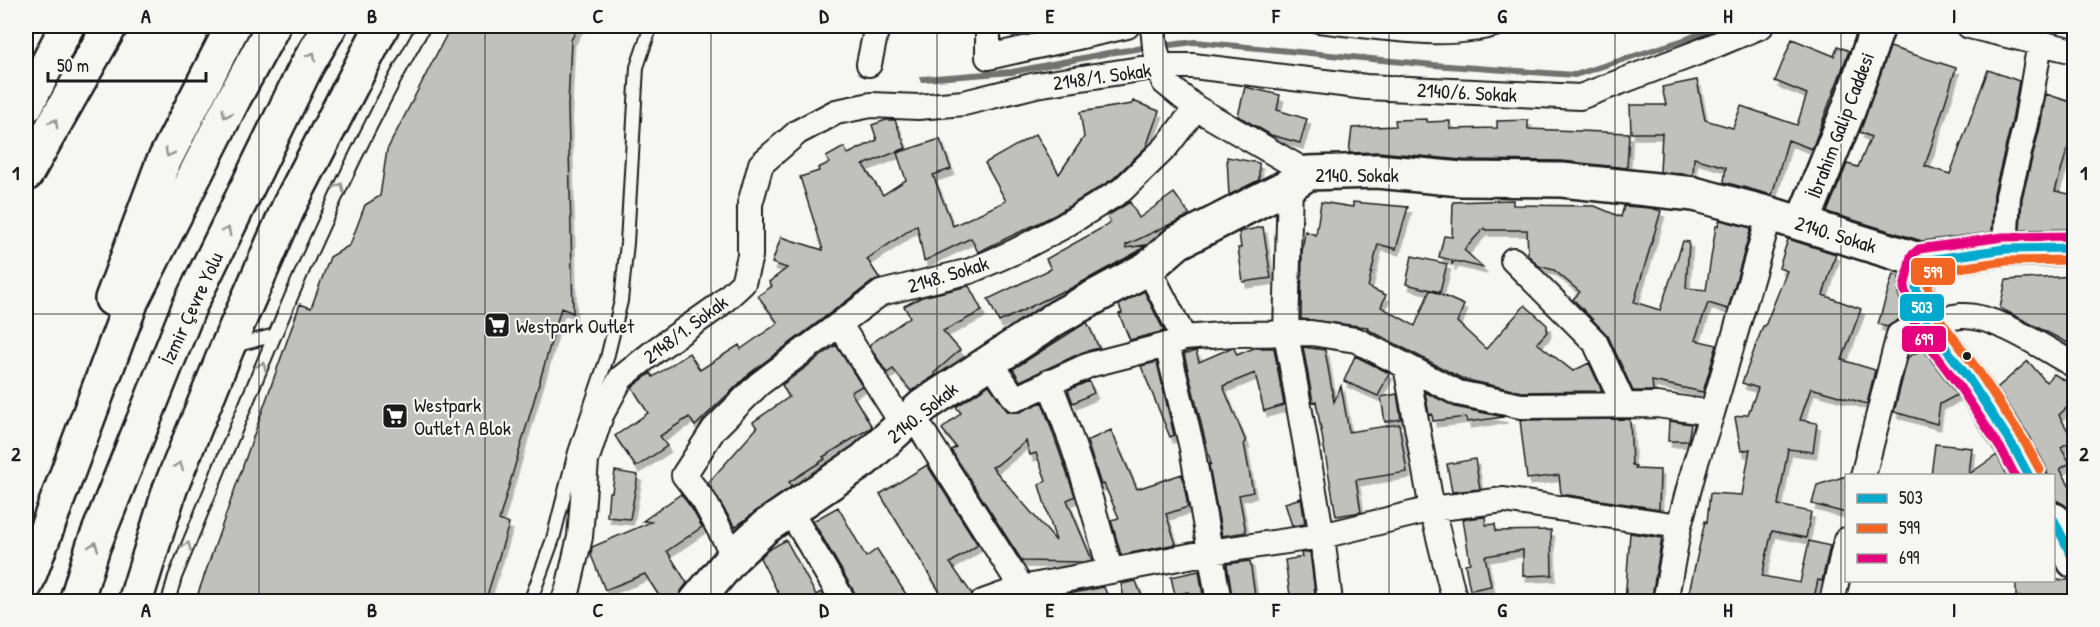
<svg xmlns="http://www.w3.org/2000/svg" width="2100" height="627" viewBox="0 0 2100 627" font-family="'Patrick Hand',sans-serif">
<defs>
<filter id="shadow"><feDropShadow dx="3.5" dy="6" stdDeviation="0" flood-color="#0004"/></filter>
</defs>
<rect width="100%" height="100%" fill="#f6f6f2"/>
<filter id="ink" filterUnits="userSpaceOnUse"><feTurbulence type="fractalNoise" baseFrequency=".0167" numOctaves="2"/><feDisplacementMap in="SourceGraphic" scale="12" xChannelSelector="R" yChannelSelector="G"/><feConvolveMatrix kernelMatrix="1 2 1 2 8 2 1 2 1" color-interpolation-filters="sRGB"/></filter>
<g filter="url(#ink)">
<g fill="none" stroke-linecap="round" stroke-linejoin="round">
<path stroke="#727271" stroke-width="6" d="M1161,46l34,-4 239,23 141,10 112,-36 31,-13
M923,79l89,-7 96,-19 43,-6"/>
</g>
<path fill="#c0c0bd" stroke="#1c1c1c" stroke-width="1.5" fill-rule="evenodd" filter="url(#shadow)" d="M451,26h128l-8,14 -3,66 5,207 -12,-5 -62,212 10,4 -24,78h-290l105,-298 11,4 19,-51 20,-12 15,-40 15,-9 7,-46z
M1792,39l42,17 4,-10 11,5 -37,98 -24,-9 -16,55 -48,-13 2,-15 -32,-9 -1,17 -33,-3 2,-39h-31l-1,-28h36l-4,-18 35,-7 8,40 28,8 8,-22 56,19 10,-31 -32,-13z
M1890,47l66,21 -31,98 25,8 38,-104 31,11 -7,40 -18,72 -2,39 -70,9 -95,-29 20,-48 11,3 13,-30 -11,-5z
M1245,87l35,8 -3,15 30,9 -7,24 -29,-8 -33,-19z
M2046,94l28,9v24l-19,64 19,4v34l-54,1 2,-32 18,-71z
M1133,101l26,10 -13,36 -33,32 -58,36 -77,37 -7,-14 -47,23 -7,-36 -50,34 13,20 -8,3 -122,91 -55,53 -6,-9 -29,19 7,10 -31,21 -21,-31 33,-23 -16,-26 19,-14 2,4 36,-24 11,17 39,-25 2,4 37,-26 -20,-27 14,-10 -3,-4 18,-14 -15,-5 9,-26 42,13 -23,-73 19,-6 -1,-3 11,-5 -3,-6 18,-10 4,7 29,-14 -5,-15 14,-5h9l11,28 -43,17 20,30 23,-15 -9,-27 43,-14 11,30 -18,6 20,51 53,-25 -21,-38 51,-29 23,40 25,-37 -4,-25 52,-8z
M1427,119v3l23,-1v8l47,-1v-7l31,-1v9l101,4 -2,35 -65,-7 -100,-1 -83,-8 -30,1 3,-25 44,-2 -1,-6z
M1227,157l32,6v17l-30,15z
M1174,193l16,22 -64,30v3l20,-3 -9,7 -73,40 -1,-1 -64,31 -11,-23 63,-30 -5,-10 65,-36 -4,-7 23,-14 9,16z
M1513,200v5l82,1 26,11 3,-11 27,2 10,3 -27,91 26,8 23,-69 6,1 -3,46 20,2 10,-64h2l2,-6 31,8 -23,81 -20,-6 -13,37 22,5 -14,47 -51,-11 1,10h-20l-25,-55 -35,-37 7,-7 -26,-22 -15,-4 -11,-11 -1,-25h-41l-2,-2 -20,22 20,18 -29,-7 -3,3v-4l-13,-3 5,-21 8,1 1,-35z
M1321,202l32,5v-5l55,5 -12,42 -18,-5 -10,43 18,8 -5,12 34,19 15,-36 34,15 -7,17 29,27 39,-44 22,20v7l-10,11 36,28 16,-8 13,28 -80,1 -59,-13 -96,-50 1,-2 -67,-8 1,-67 3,-21 11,4z
M1263,227l8,51 -28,4 -5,-34h3l-2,-16z
M1788,239l48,15 -13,41 38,14 -19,51 33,10 -8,34 -56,-16 -11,32 17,3 -4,29 -25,-3 -10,56 33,7 -5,26 -34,-7 -10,45 38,7 9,-42 21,5 -8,35 -4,-1 -5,22h-101l-24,-5 17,-76 2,1 3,-29 32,2 8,-46 -9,2 -6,-34 13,-3 10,-26 -16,-5 21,-57h2l22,-55 -8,-3z
M1412,256l35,8 -7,28 -34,-8z
M1893,274l6,2 -1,17 5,15 -3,11 -13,8 -9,-3z
M2074,276v70l-74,-38 6,-28z
M969,286l13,25 -39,20 17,19 -26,23 2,2 -25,16 -18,-22 -6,4 -18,-28 41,-28 -6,-11 18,-9z
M1144,291l20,40 -34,9 -11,-26 3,-1 -3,-8z
M1087,322l12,26 -16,4 -63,29 -7,-12z
M836,345l26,41 -11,6 21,35 -49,30 2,2 -36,23 3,4 -57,41 -27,-44 49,-55 -4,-6 36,-25 -7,-12z
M1303,347l22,3 9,52 7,-16 8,46 50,-8 8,48 -51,8 5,32 -25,4 -20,-115 -3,1z
M1231,348h3l3,7 17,-7h20l10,57 -20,6 -9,-38 -32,13 23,56 -2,1 9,49 -14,3 7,37 -24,4 -13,-71 2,-1 -27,-110 12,-3 3,11z
M1923,349l34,46 -17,9 -3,20 -43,-12 14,-55z
M1355,356l34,17 -11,23 -34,-15z
M2028,361l18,21 8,-8 20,12v15l-15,14 14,25 -12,7 9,16 -10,6 14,24v26l-9,-14 -11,-6v-23h-6l-2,-9 -16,-30 -33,-49z
M1157,362l17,73 -4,2 -29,-71z
M1089,381l5,12 -21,10 -5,-13z
M989,385l19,27h12l22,-10 33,94 -8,4 25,60 -8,2 -62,-1 -71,-111 5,-3 -14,-18 19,-16 -5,-6zM1026,441l4,14 6,-2 10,27 -7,5 17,56 -64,-74 5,-2z
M1425,392l30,15 49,10 -37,5 -1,-5 -33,4 -1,-7 -3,1z
M1397,394l4,25 -16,3 -4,-25z
M1630,419l2,46 4,1 -1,3 25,1 -1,39 -98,-15 -2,-19 -32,4 -7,-59z
M1669,421l22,3 -3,17h-20z
M1111,430l26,59 45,-15 6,33 -22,7 10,30 -55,11 -10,-35 8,-2 -15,-34 -3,1 -14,-44z
M1935,444l37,4 -3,26 28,-19 10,21h-76z
M1475,459l5,30 -28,3 -5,-28z
M927,465l51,80 -28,18 22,31 -3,8h-23l-66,-108z
M615,471l23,4 -8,44 -23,-2 2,-25h3z
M1846,476v37l-34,-9 5,-19z
M681,494l11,15 10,18 -35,24 20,32 -6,8 -3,11h-15l-18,-28 -40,16 -14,-35 1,-8 59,-25 -8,-1z
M1301,498l4,26 -13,2 -7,-23z
M838,507l28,50 11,-8 34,53h-53l-2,-7 -43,-74z
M1485,517l1,8 9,-1 1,7 55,-1 1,45 -29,1v-26l-38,6 6,30 -21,4 -5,-26 5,-1 -7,-44z
M1630,533l32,5 -11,64h-26z
M786,540l30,55 5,-3 6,10h-44l-23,-44 8,-8z
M1310,552l6,50h-25l-6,-42 17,-3 -1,-4z
M1250,561l6,41h-23l-6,-38z
M1199,571l5,31h-14l-2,-10 -13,3 -4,-18z
M2016,580h58v15l-58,2z
M1136,581l8,21h-19l-4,-18z
M1104,587l6,15h-83z"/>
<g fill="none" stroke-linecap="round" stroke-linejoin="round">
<defs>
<path id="lane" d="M1317,26c62,6 131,22 191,0
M234,346l41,-11
M168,602l7,-25c77,-186 149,-376 249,-551
M530,602l23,-63 22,-87 32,-94 14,-57 6,-58 10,-176 14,-41"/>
<path id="street" d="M988,26v31l139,-31
M1153,26l2,21 9,35 32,26
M1969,26l105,25
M869,64l8,-38
M1290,185l-4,148 36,203 8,66
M2005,249l3,-53 18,-72 14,-81
M1513,260l82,82 29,63
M1148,268l36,70
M840,325l63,100
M1167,345l25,103 27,154
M990,361l25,38 74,-34 78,-20 17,-7 49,-4 78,-1 45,7 102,53 63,13 136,-1 55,8
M1406,366l26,143 72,-9 175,26
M1049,382c26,63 44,122 61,188
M913,416l109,172
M1863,476l36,-141c20,-9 41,-17 62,-19 34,-2 84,33 113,49
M790,511l54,91
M734,556l-30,-55 -20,-26 30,-46 45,-45 122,-91 89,-22 46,-20 46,-24 60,-37 44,-43 30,-39 112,65
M563,602l5,-13 12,-52 6,-76 15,-46 20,-37 35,-28 61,-43 26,-24 7,-27v-52l11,-40 37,-32 38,-20 35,-7 47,2 46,-4 72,-18 124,-19h33l173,21 214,10 119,-45 62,-26
M983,602l39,-14 188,-36 112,-16 110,-27 23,93
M1665,602l14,-76 17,-64 16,-49 58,-199
M1832,602l14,-62"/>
<path id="secondary" d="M1802,224l46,-113 30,-85
M1922,261l-6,27 11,35 42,56 44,67 16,30
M2054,520l20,41
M696,602l38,-46 31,-29 99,-67 59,-54 135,-89 90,-49 30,-26 112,-57 18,-12 69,-2 84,8 101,1 132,14 76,20 152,47 83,-12 69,-1"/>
<path id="highway" d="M26,106l41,-80
M26,174l84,-148
M112,299l50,-134 71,-139
M26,584l106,-284 102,-202 39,-72
M76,602l17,-55 96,-240 117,-240 24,-41
M135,602l35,-113 57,-141 63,-144 92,-178"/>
</defs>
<use href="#lane" stroke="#1c1c1c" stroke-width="16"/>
<use href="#street" stroke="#1c1c1c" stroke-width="28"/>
<use href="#secondary" stroke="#1c1c1c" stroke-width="38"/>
<use href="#highway" stroke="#1c1c1c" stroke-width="38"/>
<use href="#lane" stroke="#f6f6f2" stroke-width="12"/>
<use href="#street" stroke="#f6f6f2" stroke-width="24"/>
<use href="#secondary" stroke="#f6f6f2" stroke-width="33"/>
<use href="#highway" stroke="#f6f6f2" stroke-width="33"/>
<defs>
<path id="bus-1" d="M2029,476l-16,-30 -44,-67 -42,-56 -11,-35 6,-27 83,-12 69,-1
M2054,520l20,41"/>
<path id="bus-2" d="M2040,470l-17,-31 -44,-67 -41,-55 -10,-30 4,-15 74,-11 68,-1"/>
<path id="bus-3" d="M2015,476l-12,-24 -44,-66 -43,-58 -12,-40 7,-32 8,-7 84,-12 71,-1"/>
</defs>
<use href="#bus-1" stroke="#f6f6f2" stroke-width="14"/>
<use href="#bus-2" stroke="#f6f6f2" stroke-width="14"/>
<use href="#bus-3" stroke="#f6f6f2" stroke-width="14"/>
<use href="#bus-1" stroke="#00a9ce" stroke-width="9"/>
<use href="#bus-2" stroke="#f26522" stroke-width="9"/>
<use href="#bus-3" stroke="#e5007d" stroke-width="9"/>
</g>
<defs><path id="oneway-chevron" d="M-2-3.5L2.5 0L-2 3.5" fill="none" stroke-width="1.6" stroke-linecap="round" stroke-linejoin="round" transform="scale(1.5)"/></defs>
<g stroke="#949492">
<use href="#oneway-chevron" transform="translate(312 56) rotate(-60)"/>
<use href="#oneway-chevron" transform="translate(226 114) rotate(117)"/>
<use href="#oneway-chevron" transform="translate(54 123) rotate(-61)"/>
<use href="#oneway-chevron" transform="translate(169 153) rotate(117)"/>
<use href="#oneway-chevron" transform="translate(340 187) rotate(-64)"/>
<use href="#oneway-chevron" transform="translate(227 231) rotate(-63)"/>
<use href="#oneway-chevron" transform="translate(262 366) rotate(-67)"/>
<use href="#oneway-chevron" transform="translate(179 466) rotate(-69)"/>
<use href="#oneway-chevron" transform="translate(94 546) rotate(-70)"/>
<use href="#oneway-chevron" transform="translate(187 546) rotate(-67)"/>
</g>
</g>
<path fill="none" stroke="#1c1c1c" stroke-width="1.5" stroke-opacity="0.55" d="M259,26v576M485,26v576M711,26v576M937,26v576M1163,26v576M1389,26v576M1615,26v576M1841,26v576M26,314h2048"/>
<defs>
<symbol id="supermarket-square" viewBox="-11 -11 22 22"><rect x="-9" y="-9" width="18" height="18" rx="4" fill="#1c1c1c" stroke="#f6f6f2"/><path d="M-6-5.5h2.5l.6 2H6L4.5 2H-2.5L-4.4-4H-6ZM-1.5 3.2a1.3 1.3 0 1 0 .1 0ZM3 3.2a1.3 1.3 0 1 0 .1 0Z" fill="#fff"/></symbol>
</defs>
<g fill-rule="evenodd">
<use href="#supermarket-square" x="482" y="310" width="30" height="30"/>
<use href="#supermarket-square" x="380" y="401" width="30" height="30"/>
</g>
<circle fill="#1c1c1c" stroke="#f6f6f2" stroke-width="2" cx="1967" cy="356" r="5"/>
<g text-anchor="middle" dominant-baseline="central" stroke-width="4.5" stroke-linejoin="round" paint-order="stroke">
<g font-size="20" fill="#1c1c1c" stroke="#f6f6f2">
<text transform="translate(1102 76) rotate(-8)">2148/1. Sokak</text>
<text transform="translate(1467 92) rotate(3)">2140/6. Sokak</text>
<text transform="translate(1840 125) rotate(-69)">İbrahim Galip Caddesi</text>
<text x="1357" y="174">2140. Sokak</text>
<text transform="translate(1836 234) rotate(17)">2140. Sokak</text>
<text transform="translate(948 274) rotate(-17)">2148. Sokak</text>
<text transform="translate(191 308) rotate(-65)">İzmir Çevre Yolu</text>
<text transform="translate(685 329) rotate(-37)">2148/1. Sokak</text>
<text transform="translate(922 412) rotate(-39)">2140. Sokak</text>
</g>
<g font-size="20" fill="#1c1c1c" stroke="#f6f6f2" text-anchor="start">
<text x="516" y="325">Westpark Outlet</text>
<text x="414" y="404">Westpark<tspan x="414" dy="23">Outlet A Blok</tspan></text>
</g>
</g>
<g stroke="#f6f6f2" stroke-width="2">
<rect x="1910" y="257" width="46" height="29" rx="6" fill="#f26522"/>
<rect x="1899" y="293" width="46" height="29" rx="6" fill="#00a9ce"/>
<rect x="1901" y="325" width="46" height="28" rx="6" fill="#e5007d"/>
</g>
<g font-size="16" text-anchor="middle" font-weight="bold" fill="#fff">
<text x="1933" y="278">599</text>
<text x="1922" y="313">503</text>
<text x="1924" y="345">699</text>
</g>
<rect width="2100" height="627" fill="none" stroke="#f6f6f2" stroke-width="66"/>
<rect x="1845" y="474" width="210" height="108" fill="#f6f6f2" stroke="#9f9f9c" stroke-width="1.5"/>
<rect x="1857" y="494" width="30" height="9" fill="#00a9ce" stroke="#9f9f9c" stroke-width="1.5"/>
<text x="1899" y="504" font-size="18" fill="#1c1c1c">503</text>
<rect x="1857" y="524" width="30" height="9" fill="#f26522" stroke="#9f9f9c" stroke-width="1.5"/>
<text x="1899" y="534" font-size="18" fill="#1c1c1c">599</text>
<rect x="1857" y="554" width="30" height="9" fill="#e5007d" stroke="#9f9f9c" stroke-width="1.5"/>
<text x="1899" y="564" font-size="18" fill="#1c1c1c">699</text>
<path d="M48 72v9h158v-9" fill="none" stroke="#1c1c1c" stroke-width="3"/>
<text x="57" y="72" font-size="18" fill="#1c1c1c" stroke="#f6f6f2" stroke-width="4.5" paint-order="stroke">50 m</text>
<rect x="33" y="33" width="2034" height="561" fill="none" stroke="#1c1c1c" stroke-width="2"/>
<g font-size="20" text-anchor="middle" font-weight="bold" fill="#1c1c1c">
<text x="146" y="23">A</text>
<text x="372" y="23">B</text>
<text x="598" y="23">C</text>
<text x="824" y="23">D</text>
<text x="1050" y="23">E</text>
<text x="1276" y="23">F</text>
<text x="1502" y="23">G</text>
<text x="1728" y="23">H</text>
<text x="1954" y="23">I</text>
<text x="16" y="180">1</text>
<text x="2084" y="180">1</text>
<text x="16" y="461">2</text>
<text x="2084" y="461">2</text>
<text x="146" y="617">A</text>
<text x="372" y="617">B</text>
<text x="598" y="617">C</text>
<text x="824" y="617">D</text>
<text x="1050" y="617">E</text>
<text x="1276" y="617">F</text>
<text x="1502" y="617">G</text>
<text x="1728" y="617">H</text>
<text x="1954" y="617">I</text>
</g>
</svg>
